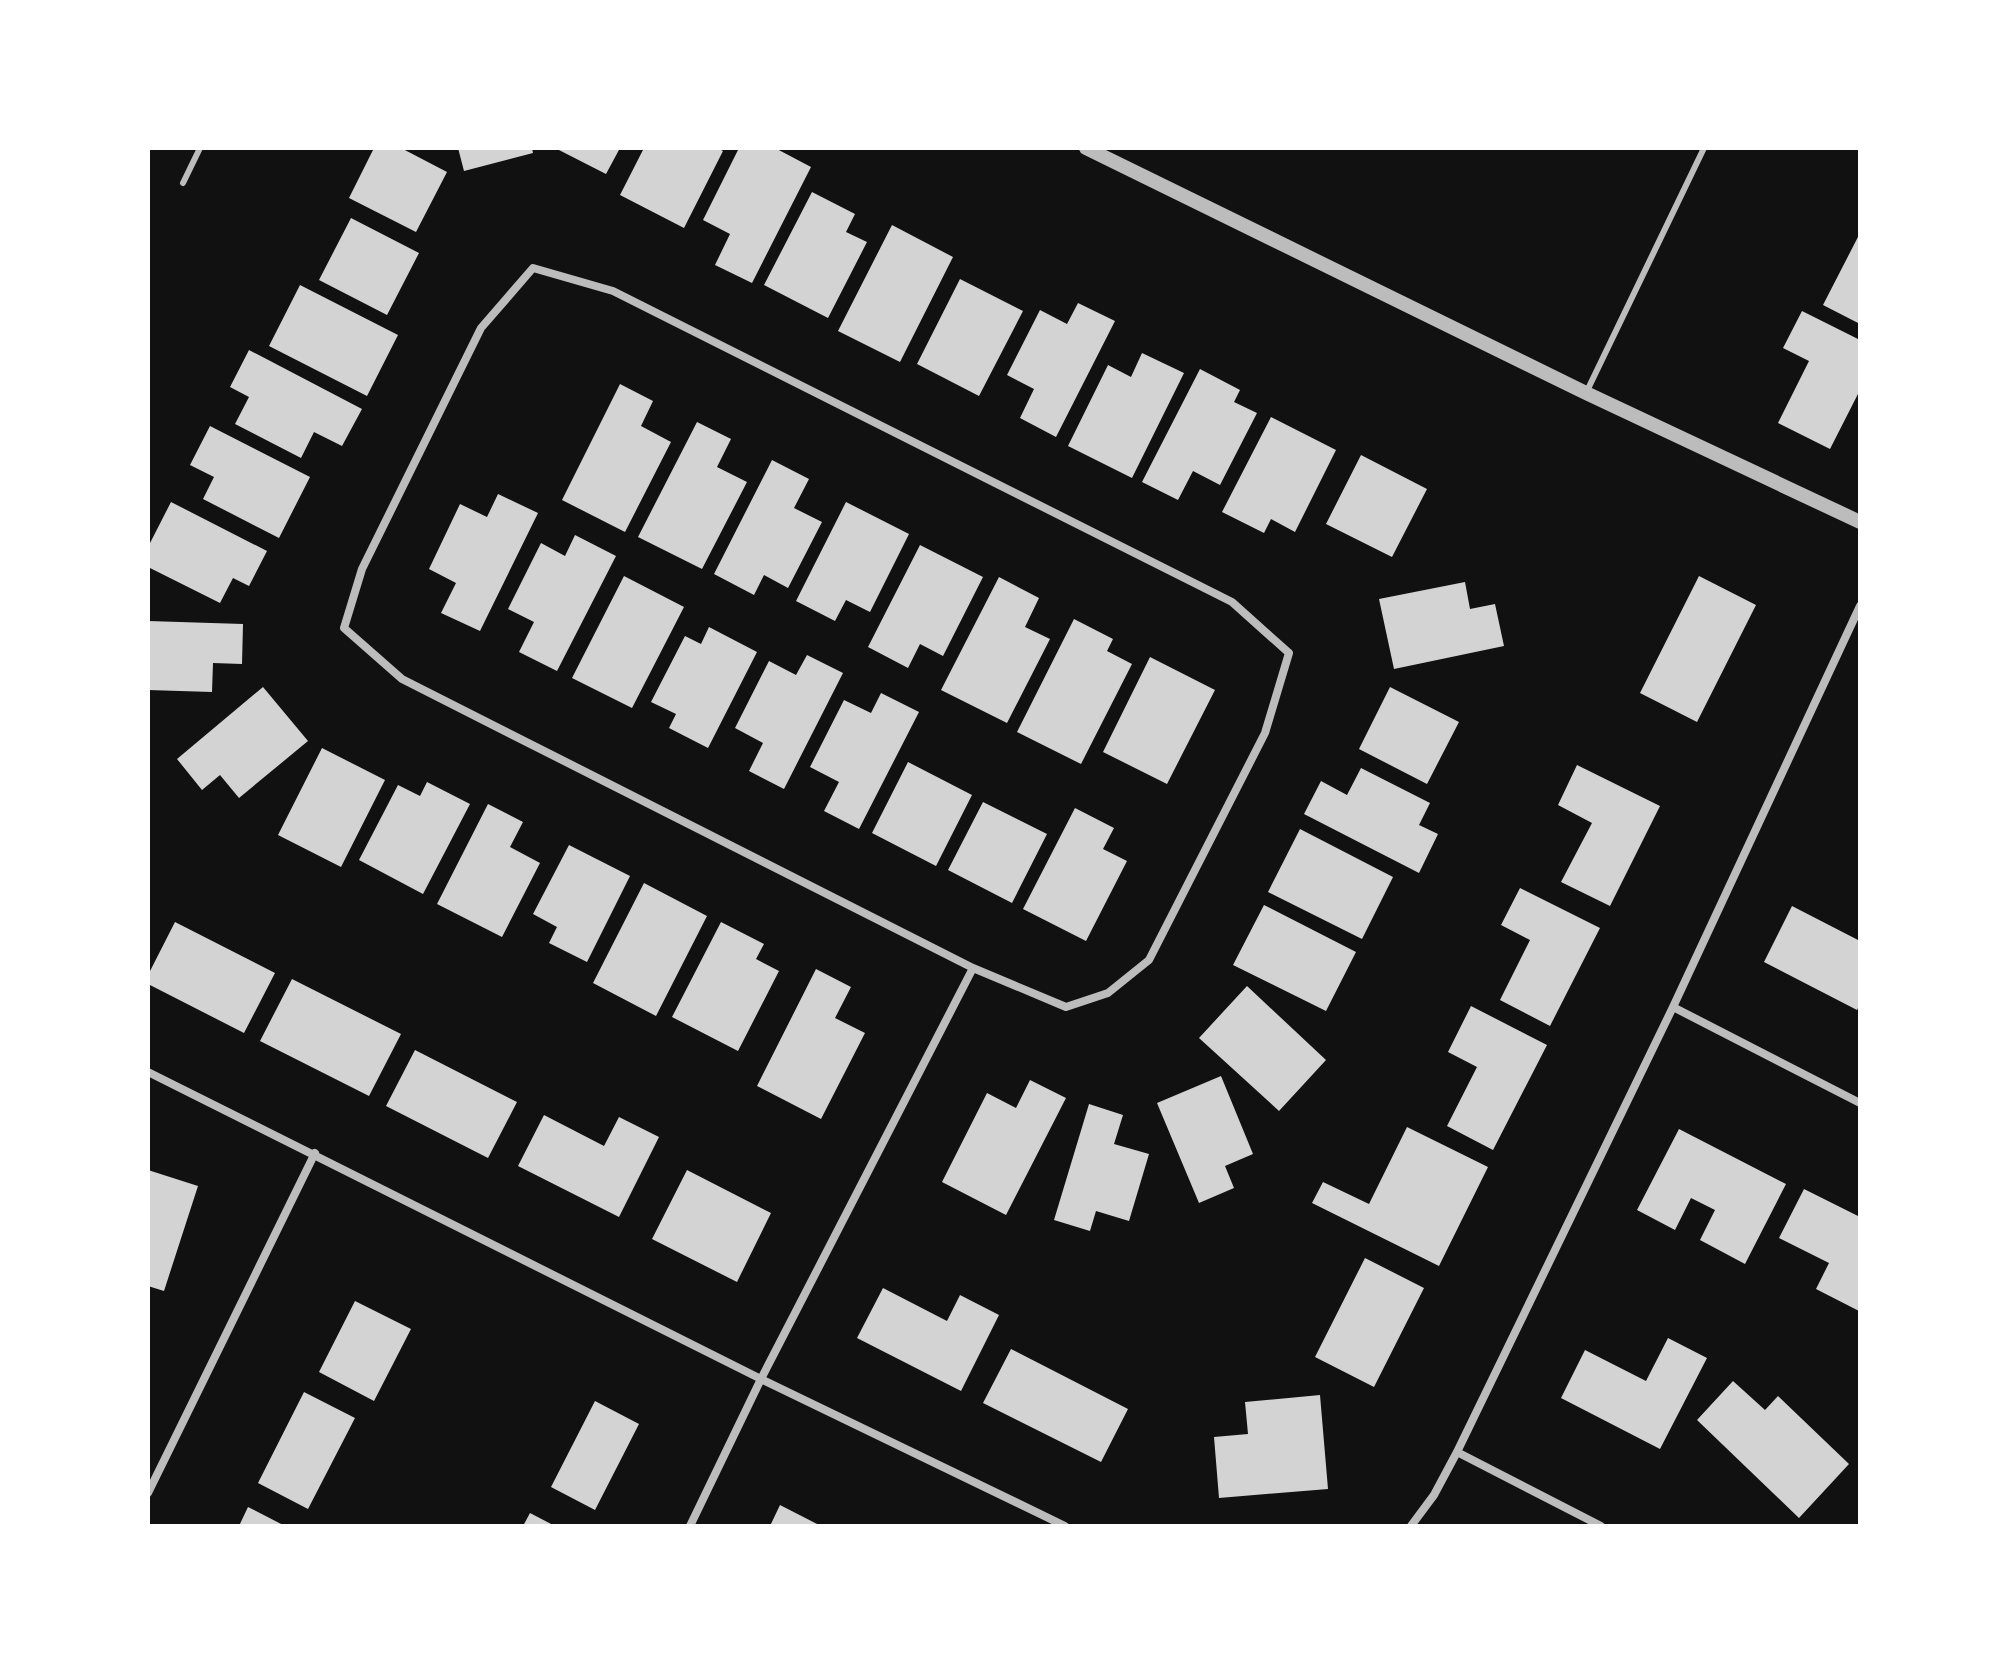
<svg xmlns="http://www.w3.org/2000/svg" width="2008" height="1674" viewBox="0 0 2008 1674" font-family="'Archivo Narrow',sans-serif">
<rect width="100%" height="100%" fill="#111"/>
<path fill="#d3d3d3" d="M374,148h27l46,24 -31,60 -67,-34z
M458,148h74l1,5 -69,18z
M555,148h65l-14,26z
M644,148h73l6,3 -39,77 -64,-33z
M739,148h36l36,19 -59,116 -37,-18 15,-31 -27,-14z
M812,192l43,22 -9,18 21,10 -39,76 -64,-33z
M351,218l68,35 -32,62 -68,-35z
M892,225l61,32 -53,105 -62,-31z
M1860,233v91l-37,-19z
M960,279l63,32 -44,85 -62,-32z
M300,285l98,50 -31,61 -98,-50z
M1078,303l37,18 -59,116 -36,-19 14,-29 -27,-14 33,-65 27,14z
M1802,311l58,29v50l-30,59 -52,-26 31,-62 -26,-13z
M249,350l113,59 -20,37 -28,-14 -13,26 -66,-34 14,-27 -19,-10z
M1142,353l42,20 -52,105 -64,-32 40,-81 23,12z
M1200,369l40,21 -6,12 23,11 -37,72 -27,-14 -15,29 -36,-18z
M620,384l33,17 -12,25 30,16 -46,90 -63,-32z
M1271,417l65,33 -41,82 -24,-13 -7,14 -42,-21z
M697,422l34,17 -14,28 30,15 -45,87 -64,-32z
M210,426l100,51 -31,61 -76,-39 11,-22 -24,-12z
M1361,455l66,34 -35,68 -66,-33z
M772,460l37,19 -15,29 28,14 -34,66 -24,-13 -10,20 -40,-21z
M498,494l40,19 -58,118 -39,-18 15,-30 -27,-14 31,-65 27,13z
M171,502l96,49 -18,35 -16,-8 -13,25 -72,-36v-20z
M846,502l63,32 -39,78 -24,-12 -11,21 -39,-20z
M575,535l41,21 -59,115 -38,-19 15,-30 -26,-13 33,-66 24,13z
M920,545l63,32 -40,79 -23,-12 -12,24 -40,-21z
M624,576l60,31 -52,101 -60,-30z
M1699,576l57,29 -59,117 -57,-29z
M999,577l40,21 -14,29 25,12 -43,84 -66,-33z
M1465,582l5,27 25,-5 9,42 -110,23 -15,-70z
M1074,619l39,20 -6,12 25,13 -51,100 -64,-32z
M148,621l95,3 -1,40 -29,-1 -1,29 -64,-2z
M709,627l48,25 -49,96 -39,-20 7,-14 -25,-12 34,-66 16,8z
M807,655l36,18 -59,116 -35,-18 14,-28 -28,-15 34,-67 27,14z
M1150,657l65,33 -48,94 -64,-32z
M263,687l45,54 -69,57 -19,-23 -18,15 -25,-31z
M1390,687l69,35 -32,62 -68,-35z
M881,693l38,19 -60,117 -35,-18 15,-29 -29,-15 34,-67 27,13z
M322,748l63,32 -44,87 -63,-32z
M908,762l64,33 -36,71 -64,-33z
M1577,765l83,41 -50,100 -49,-24 31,-59 -34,-18z
M1361,768l69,35 -11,22 19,9 -19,39 -115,-59 17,-33 26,14z
M427,782l43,22 -47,90 -64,-34 39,-75 22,11z
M983,802l64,32 -35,69 -64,-33z
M488,804l35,18 -13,25 30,16 -38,74 -65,-33z
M1075,808l39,20 -11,21 24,12 -41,80 -63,-32z
M1300,829l93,48 -31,62 -94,-47z
M569,845l61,31 -43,86 -38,-19 8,-16 -24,-13z
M644,883l63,33 -51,100 -63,-33z
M1520,888l80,40 -50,98 -50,-26 30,-60 -29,-15z
M1264,905l92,47 -30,59 -93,-46z
M1792,906l68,35v63l-3,6 -93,-48z
M175,922l100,51 -31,60 -96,-49v-9z
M721,922l43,22 -8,15 23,12 -41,80 -66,-34z
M816,969l35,18 -16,31 30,15 -44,86 -64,-33z
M292,979l109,55 -32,62 -109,-55z
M1247,986l79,74 -47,51 -80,-73z
M1471,1006l76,39 -54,105 -46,-24 30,-59 -29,-15z
M415,1050l102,52 -29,56 -102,-52z
M1221,1076l32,78 -28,12 9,22 -35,15 -42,-100z
M1030,1080l36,18 -60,117 -64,-33 45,-89 29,15z
M1089,1104l34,11 -9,29 35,10 -20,67 -33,-10 -6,20 -36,-11z
M544,1115l60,31 15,-29 40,20 -40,80 -101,-51z
M1407,1127l81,40 -49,99 -127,-63 11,-21 46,22z
M1679,1129l107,55 -41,80 -45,-24 15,-30 -24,-12 -16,32 -38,-20z
M148,1170l50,16 -34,105 -16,-5z
M687,1170l84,43 -34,69 -85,-43z
M1804,1189l56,28 -1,94 -43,-22 13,-26 -50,-25z
M1365,1258l59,30 -50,99 -59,-30z
M883,1288l64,33 13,-26 39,20 -38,76 -104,-53z
M355,1301l56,28 -37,72 -55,-29z
M1668,1338l39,20 -47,91 -99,-51 24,-48 61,31z
M1011,1349l117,60 -27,53 -118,-59z
M1733,1381l32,29 13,-14 71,68 -50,54 -102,-98z
M304,1392l51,26 -47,91 -50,-26z
M1320,1395l8,94 -109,9 -5,-61 34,-3 -3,-32z
M595,1401l44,23 -44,86 -44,-23z
M780,1505l41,21h-51z
M248,1507l37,19h-46z
M530,1513l25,13h-32z"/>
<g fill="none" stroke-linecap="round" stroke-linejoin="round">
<path stroke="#bcbcbc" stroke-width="6" d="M183,183l17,-35
M1586,393l118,-245"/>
<path stroke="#bcbcbc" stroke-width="8" d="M533,268l80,23 619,311 57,51 -24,80 -116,227 -41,33 -42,14 -93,-39 -571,-289 -58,-51 18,-59 119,-241z
M1673,1007l187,96
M148,1072l613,307 304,147
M1457,1452l144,74
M148,1493l167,-340
M690,1526l71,-147 212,-411
M1411,1526l23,-31 23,-43 216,-445 187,-401"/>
<path stroke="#bcbcbc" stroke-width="14" d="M1086,148l500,245 274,129"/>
</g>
<rect width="2008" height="1674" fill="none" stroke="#ffffff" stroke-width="300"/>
</svg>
